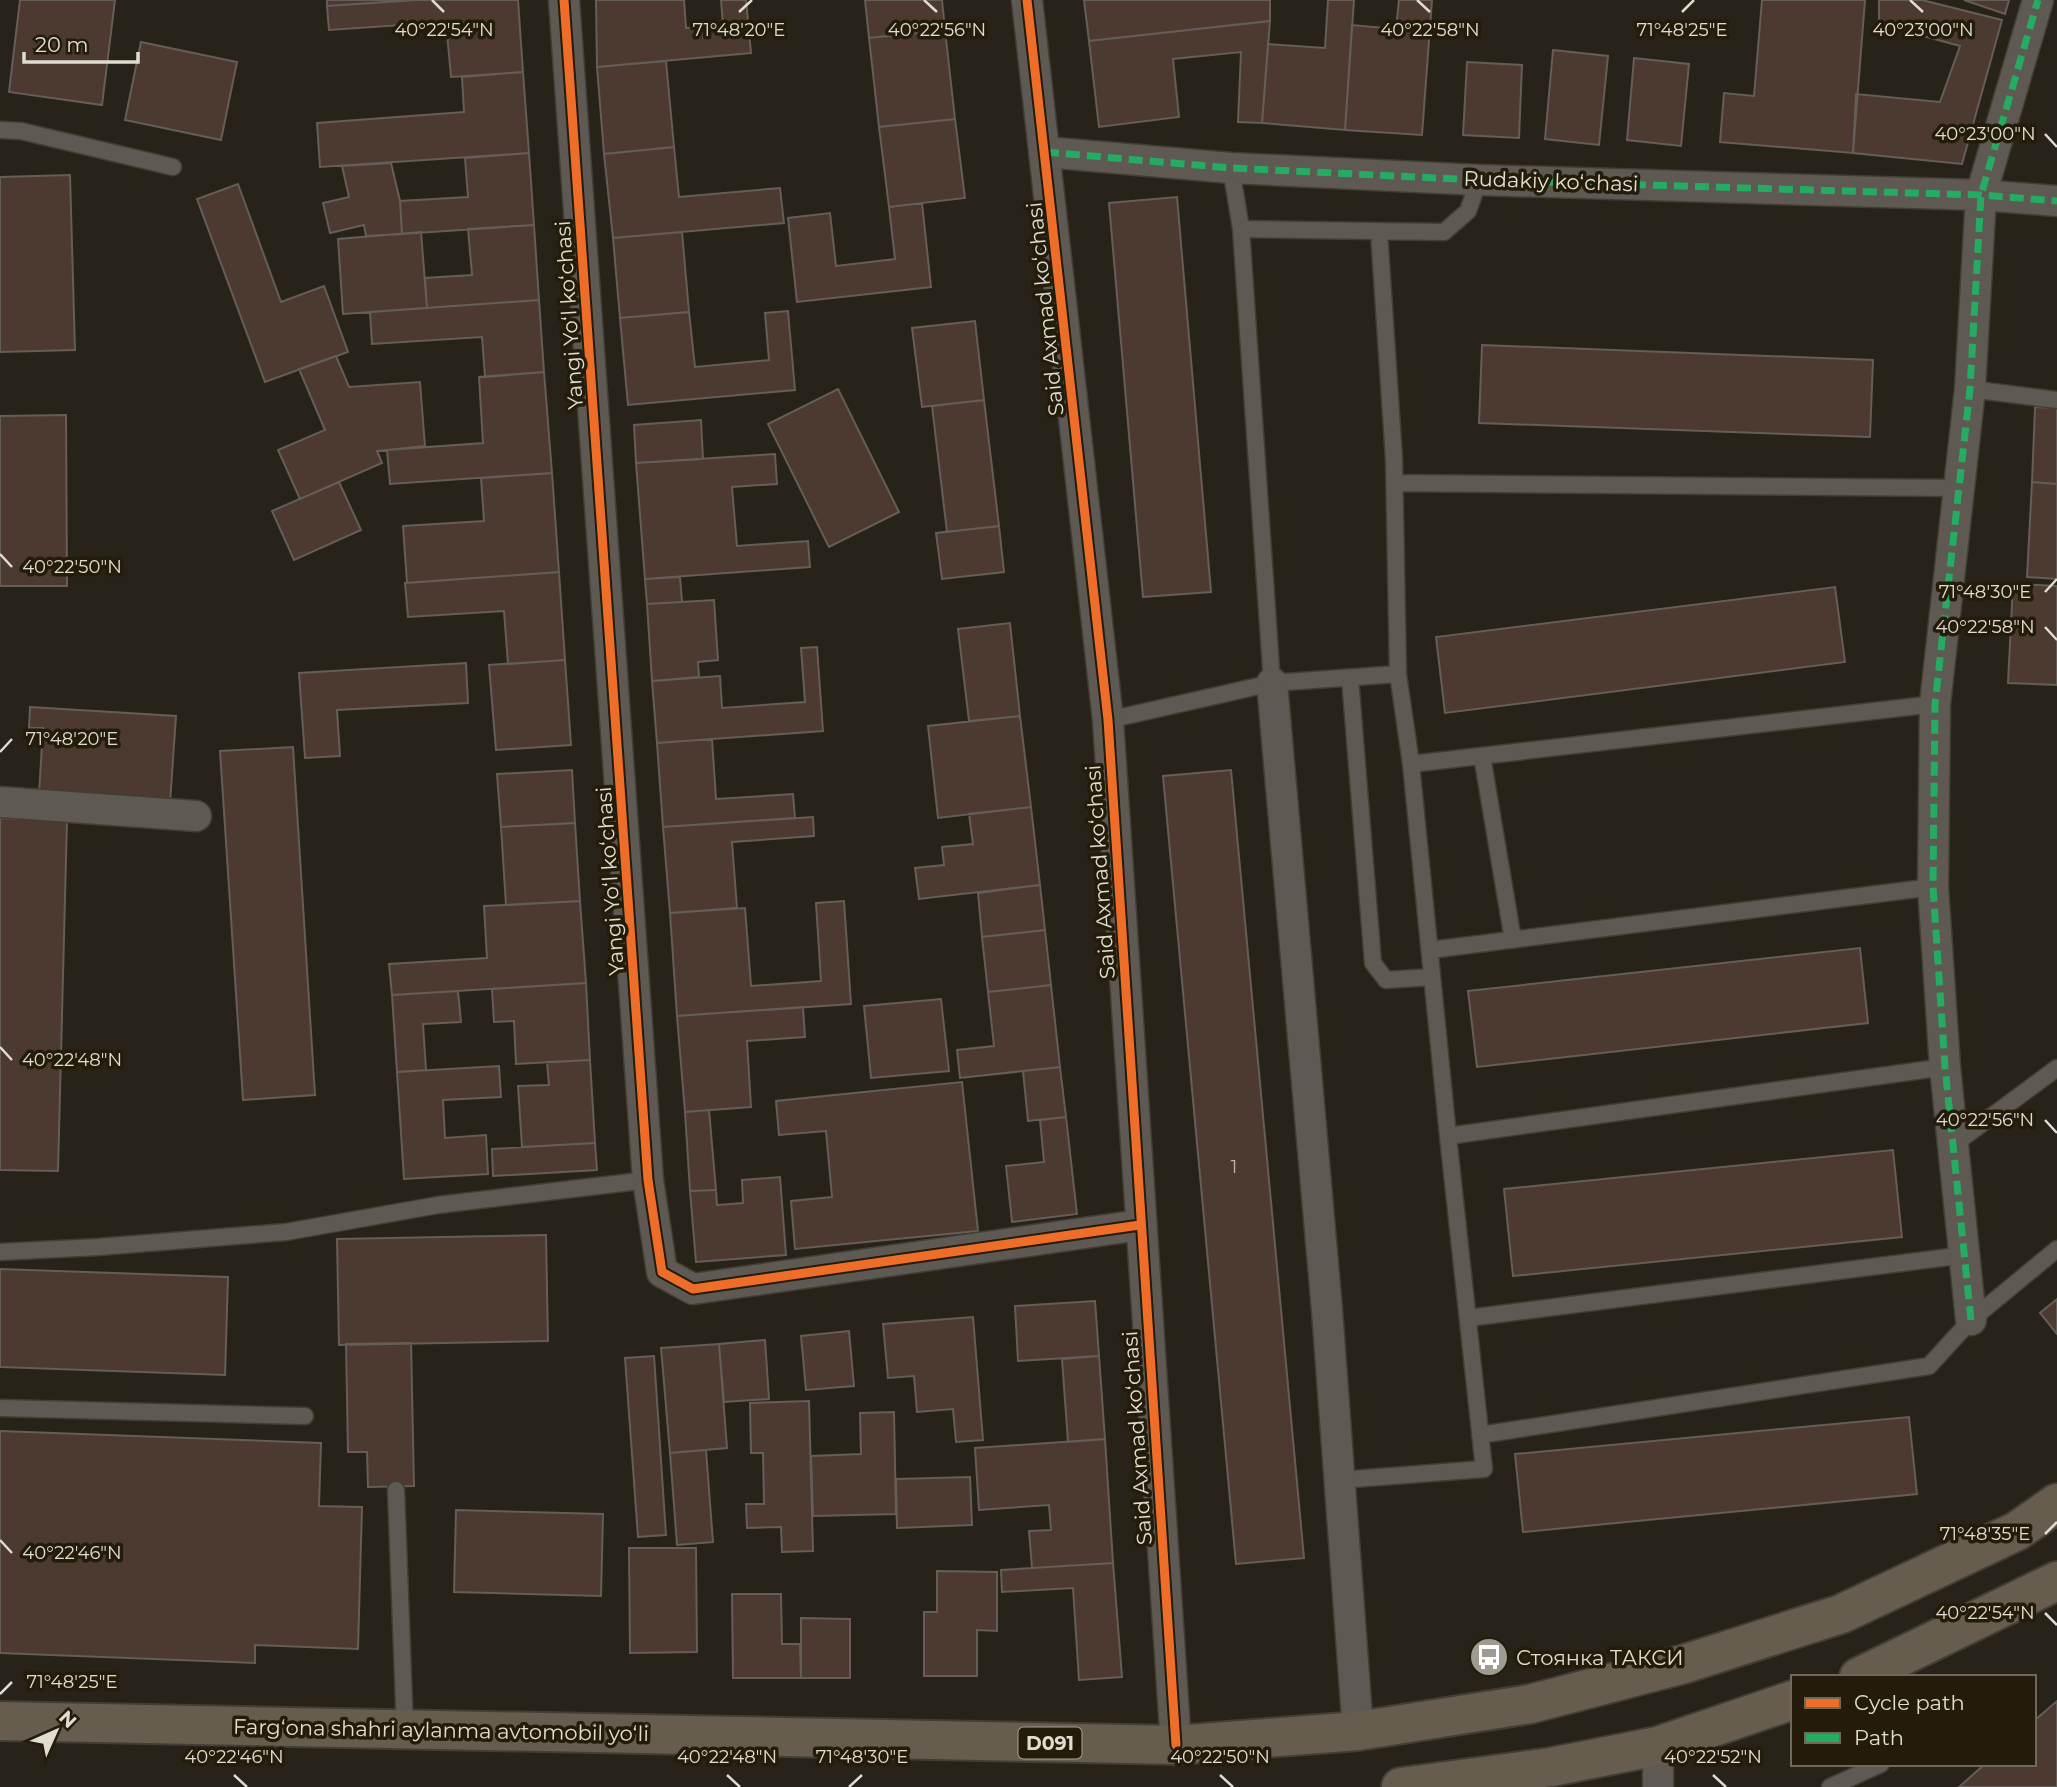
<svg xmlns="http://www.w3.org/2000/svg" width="2057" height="1787" viewBox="0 0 2057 1787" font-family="Montserrat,sans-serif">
<rect width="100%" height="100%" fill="#282319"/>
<path fill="#4c3a31" stroke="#655e58" stroke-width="2" d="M20,0h95l-13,105 -93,-13z
M327,0h90l-90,6z
M417,0h101l5,72 -72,5 -5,-55 -117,8 -2,-24z
M596,0h88l2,28 37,-3 -2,-25h25l5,53 -154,14z
M865,0h77l3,30 -76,8z
M1084,0h186v21l-181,20z
M1328,0h26l-9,130 -83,-7 6,-79 57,4z
M1399,0h33l-10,135 -77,-5 7,-105 44,4z
M1762,0h103l-12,153 -133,-11 4,-49 30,3z
M1879,0h43l80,20 -40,144 -109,-11 3,-59 84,8 20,-56 -81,-22z
M1964,0h45l-4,14z
M1270,21l-8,102 -24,-1 3,-70 -68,7 6,58 -80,10 -10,-86z
M945,30l10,89 -76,8 -10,-89z
M141,42l96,20 -16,78 -96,-20z
M1553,50l55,6 -9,89 -54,-6z
M1634,58l55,6 -8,82 -54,-6z
M666,61l8,86 -70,7 -7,-87z
M1467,62l55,3 -3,73 -56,-3z
M523,72l6,81 -209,14 -3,-44 147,-11 -2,-35z
M955,119l10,79 -76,9 -10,-80z
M674,147l5,50 101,-9 4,35 -171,15 -9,-84z
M529,153l5,72 -132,9 -2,-33 68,-4 -3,-39z
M391,163l9,38 2,33 -36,2 -2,-11 -34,8 -7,-30 26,-6 -7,-31z
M70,175l5,175 -75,2v-175z
M238,184l43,118 43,-16 24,66 -83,30 -68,-183z
M1177,197l34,395 -68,5 -34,-394z
M922,203l9,84 -134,15 -9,-84 42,-5 6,53 59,-7 -6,-52z
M534,225l5,75 -112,8 -2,-30 47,-3 -4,-46z
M421,232l6,76 -84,6 -5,-75z
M682,232l7,80 -69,6 -7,-80z
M539,300l5,72 -59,5 -3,-40 -110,7 -2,-32z
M788,311l7,79 -167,15 -8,-87 69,-6 6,55 74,-7 -4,-47z
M975,321l9,79 -62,7 -10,-79z
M1482,345l391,15 -3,77 -391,-14z
M336,356l13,31 71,-5 5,64 -48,5 5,12 -82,36 -22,-49 47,-20 -26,-61z
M544,372l8,101 -162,11 -3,-34 96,-7 -4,-66z
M838,389l61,123 -70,35 -61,-123z
M984,400l15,126 -52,6 -15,-126z
M2035,407l22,1v76l-25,-2z
M66,415l1,171h-67v-170z
M701,420l2,39 -67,4 -2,-38z
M775,454l2,30 -45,3 5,59 71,-5 2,26 -165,12 -9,-116z
M552,473l7,99 -152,11 -4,-57 81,-5 -3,-43z
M339,482l22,48 -67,30 -22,-49z
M2032,482l25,2v95l-30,-2z
M999,526l5,46 -62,7 -6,-46z
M559,572l6,88 -57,4 -4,-53 -96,6 -3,-34z
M680,577l2,25 -35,2 -2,-25z
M2013,584l44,2v99l-49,-2z
M1835,587l10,75 -400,51 -9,-76z
M714,600l4,60 -20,2 1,15 -47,4 -5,-77z
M1010,623l10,93 -51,5 -11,-92z
M817,647l6,84 -166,12 -5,-62 68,-5 2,32 83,-6 -4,-54z
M565,660l6,85 -75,5 -7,-85z
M466,663l2,40 -131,7 3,46 -35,2 -6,-85z
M30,707l146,9 -6,87 -131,-9 4,-66h-14z
M1020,716l11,91 -93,11 -10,-92z
M712,739l4,60 77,-5 2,24 -132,9 -6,-84z
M293,747l22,348 -72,5 -23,-349z
M572,770l3,53 -74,4 -4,-53z
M1231,770l73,788 -68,6 -73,-788z
M1031,807l9,78 -121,14 -4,-31 29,-3 -2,-18 31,-3 -4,-30z
M813,817l1,19 -82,6 5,66 -67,5 -7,-86z
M0,818l67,2 -9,351 -58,-1z
M575,823l5,78 -74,4 -5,-78z
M1040,885l5,45 -63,7 -4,-44z
M580,901l6,82 -194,12 -3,-31 98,-6 -3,-52z
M844,901l7,103 -174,12 -7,-103 75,-5 6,78 70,-5 -5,-78z
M1045,930l6,55 -63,7 -6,-55z
M1860,948l8,75 -391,44 -9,-76z
M586,983l4,77 -74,4 -2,-43 -20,1 -2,-33z
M1051,985l9,82 -100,11 -3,-28 37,-4 -6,-54z
M458,991l3,31 -38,2 3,46 -29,2 -5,-77z
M941,999l8,72 -78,7 -7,-72z
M803,1007l2,30 -58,4 4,66 -66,5 -8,-96z
M590,1060l5,83 -73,4 -4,-61 31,-1 -2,-23z
M499,1066l2,31 -58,3 2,38 41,-3 2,39 -84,5 -7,-107z
M1060,1067l6,50 -38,4 -5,-50z
M962,1082l16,149 -183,18 -4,-48 41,-4 -6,-66 -47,4 -3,-34z
M709,1110l7,80 -26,1 -5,-79z
M1066,1117l11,97 -65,8 -6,-56 38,-4 -4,-42z
M595,1143l2,27 -104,6 -1,-27z
M1893,1150l9,87 -389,39 -9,-87z
M780,1177l6,78 -90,7 -6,-71 26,-1 1,15 26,-2 -1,-23z
M546,1235l2,106 -209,4 -2,-106z
M0,1269l228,8 -3,98 -225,-8z
M2057,1299v35l-17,-21z
M1095,1301l4,55 -81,5 -3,-55z
M973,1317l10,123 -27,2 -3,-33 -36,3 -3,-36 -26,2 -5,-54z
M849,1331l5,55 -48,4 -5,-54z
M765,1340l4,59 -45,3 -5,-58z
M411,1343l3,143 -46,1 -1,-35h-19l-2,-108z
M719,1344l8,104 -57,5 -9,-105z
M654,1356l12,179 -28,2 -13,-179z
M1099,1356l6,83 -37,3 -6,-83z
M809,1401l4,150 -31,1 -1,-25 -34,1 -1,-24h18l-1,-51h-12l-1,-50z
M894,1412l2,102 -83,2 -2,-60 50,-2 -1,-41z
M1909,1417l8,77 -394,38 -8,-78z
M0,1431l321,12 -2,63 43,1 -4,142 -103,-4v18l-255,-10z
M1105,1439l8,124 -81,5 -3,-37 22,-1 -2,-25 -70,5 -4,-62z
M706,1450l7,92 -36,3 -7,-92z
M970,1477l2,48 -75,3 -1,-49z
M456,1510l147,4 -2,82 -147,-4z
M629,1548h67l1,104 -67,1z
M1113,1563l9,114 -43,3 -6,-92 -71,4 -1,-22z
M937,1571l60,1v59l-20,-1v46h-53v-64h13z
M732,1594h49l1,50h18l1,34h-68z
M801,1618l49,1v59h-49z
M2057,1701v86h-98l26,-23h49v-43z"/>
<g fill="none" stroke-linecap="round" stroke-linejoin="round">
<defs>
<path id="service" d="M0,130l21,1 152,36
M1231,168l10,61 31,454
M1241,229l203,3 24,-21 11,-31
M1970,389l87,11
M1395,483l564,5
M1350,678l23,285 13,17 46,-3
M1108,720l164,-37 126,-9 -4,-215 -15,-227
M1482,756l31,184
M1411,764l524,-60
M1430,950l503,-63
M1448,1136l497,-69
M1953,1145l104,-77
M0,1252l98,-5 188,-15 152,-27 210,-25
M1468,1318l497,-63
M0,1408l305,8
M1480,1435l449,-69 42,-46 86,-71
M1340,1480l144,-11 -36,-333 -37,-372 -13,-90
M396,1490l9,240
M1830,1787l51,-23"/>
<path id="minor" d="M564,0l84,1180 14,92 31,17 447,-64
M1027,0l81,720 68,1025
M1045,152l186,16 248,12 502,15 76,6
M1272,683l55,627 31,421
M0,802l196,14
M1971,1320l-26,-253 -12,-180 2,-183 35,-315 11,-194 57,-195
M1658,1746v41"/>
<path id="trunk" d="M1859,1677l198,-96
M0,1721l1176,24 182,-14 172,-27 154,-40 157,-50 176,-83 40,-28
M1401,1787l150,-20 107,-21 135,-46"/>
</defs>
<use href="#service" stroke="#423e36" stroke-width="19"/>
<use href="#minor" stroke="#423e36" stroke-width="33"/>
<use href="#trunk" stroke="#423e36" stroke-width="42"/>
<use href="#service" stroke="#5e5952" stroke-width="16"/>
<use href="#minor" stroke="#5e5952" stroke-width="30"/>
<use href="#trunk" stroke="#665d4e" stroke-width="38"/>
<path stroke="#26ab63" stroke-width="7" stroke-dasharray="14 7" stroke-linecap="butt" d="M1045,152l186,16 248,12 502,15 76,6
M1971,1320l-26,-253 -12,-180 2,-183 35,-315 11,-194 57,-195"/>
<defs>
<path id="cycleway" d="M564,0l84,1180 14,92 31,17 447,-64
M1027,0l81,720 68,1025"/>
</defs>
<use href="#cycleway" stroke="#241c0a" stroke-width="13"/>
<use href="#cycleway" stroke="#ee6e29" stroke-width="9"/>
</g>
<path fill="none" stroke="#e1dcd0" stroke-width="2.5" d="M432,0l12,12M924,0l13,12M1417,0l13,12M1910,0l13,12M739,12l13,-12M1682,12l12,-12M2045,134l12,13M0,554l12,13M2045,592l12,-13M2045,627l12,13M0,752l12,-13M0,1047l12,13M2045,1120l12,13M2045,1534l12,-12M0,1540l12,13M2045,1613l12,12M0,1694l12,-12M234,1775l13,12M727,1775l13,12M1220,1775l13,12M1713,1775l13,12M849,1787l13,-12"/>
<defs>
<symbol id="bus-disc" viewBox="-11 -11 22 22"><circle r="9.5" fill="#a09b90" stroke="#241c0a"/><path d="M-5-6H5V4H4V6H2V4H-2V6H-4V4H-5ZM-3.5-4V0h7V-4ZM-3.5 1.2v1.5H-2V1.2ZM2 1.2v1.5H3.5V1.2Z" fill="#fff"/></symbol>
</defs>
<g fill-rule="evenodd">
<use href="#bus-disc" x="1467" y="1635" width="44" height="44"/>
</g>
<g text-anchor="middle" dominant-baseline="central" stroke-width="7" stroke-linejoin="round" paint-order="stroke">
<g font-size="18" fill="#bcb4a8">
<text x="1234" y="1167">1</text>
</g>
<rect fill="#241c0a" stroke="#a8a295" stroke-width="2" x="1018.5" y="1727.5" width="63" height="31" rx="5"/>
<g font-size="19" font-weight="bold" fill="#e1dcd0">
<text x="1050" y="1743">D091</text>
</g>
<g font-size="21" fill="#e1dcd0" stroke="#241c0a">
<text transform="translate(1551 181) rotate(2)">Rudakiy koʻchasi</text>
<text transform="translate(1045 309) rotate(-96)">Said Axmad koʻchasi</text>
<text transform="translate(569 315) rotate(-94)">Yangi Yoʻl koʻchasi</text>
<text transform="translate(1100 872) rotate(-94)">Said Axmad koʻchasi</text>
<text transform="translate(610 881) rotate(-94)">Yangi Yoʻl koʻchasi</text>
<text transform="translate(1137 1438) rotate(-94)">Said Axmad koʻchasi</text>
<text transform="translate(441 1730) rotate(1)">Fargʻona shahri aylanma avtomobil yoʻli</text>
</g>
<g font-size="21" fill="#e1dcd0" stroke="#241c0a" text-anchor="start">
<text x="1516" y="1657">Стоянка ТАКСИ</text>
</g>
</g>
<g font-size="18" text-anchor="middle" fill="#e1dcd0" stroke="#241c0a" stroke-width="7" stroke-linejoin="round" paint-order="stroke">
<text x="1923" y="36">40°23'00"N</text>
<text x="444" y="36">40°22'54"N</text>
<text x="739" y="36">71°48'20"E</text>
<text x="937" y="36">40°22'56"N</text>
<text x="1430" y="36">40°22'58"N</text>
<text x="1682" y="36">71°48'25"E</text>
<text x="1985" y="140">40°23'00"N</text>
<text x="72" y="573">40°22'50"N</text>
<text x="1985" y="598">71°48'30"E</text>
<text x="1985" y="633">40°22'58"N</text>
<text x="72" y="745">71°48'20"E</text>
<text x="72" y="1066">40°22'48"N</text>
<text x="1985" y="1126">40°22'56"N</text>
<text x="1985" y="1540">71°48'35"E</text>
<text x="72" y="1559">40°22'46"N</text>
<text x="1985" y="1619">40°22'54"N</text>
<text x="72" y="1688">71°48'25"E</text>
<text x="862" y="1763">71°48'30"E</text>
<text x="234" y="1763">40°22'46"N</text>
<text x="727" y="1763">40°22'48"N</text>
<text x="1220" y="1763">40°22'50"N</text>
<text x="1713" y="1763">40°22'52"N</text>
</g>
<rect x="1791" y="1675" width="245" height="91" fill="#241c0a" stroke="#706959" stroke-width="2"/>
<rect x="1805" y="1698" width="35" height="10" fill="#ee6e29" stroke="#706959" stroke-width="2"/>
<text x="1854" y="1710" font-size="21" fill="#e1dcd0">Cycle path</text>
<rect x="1805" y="1733" width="35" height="10" fill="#26ab63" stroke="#706959" stroke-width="2"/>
<text x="1854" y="1745" font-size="21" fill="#e1dcd0">Path</text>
<g transform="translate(56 1731) rotate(45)" stroke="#241c0a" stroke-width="5" paint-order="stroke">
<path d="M0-5L12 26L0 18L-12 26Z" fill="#e1dcd0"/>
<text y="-10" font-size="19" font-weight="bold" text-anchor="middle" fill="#e1dcd0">N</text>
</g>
<path d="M24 52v10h114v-10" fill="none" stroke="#e1dcd0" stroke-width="3.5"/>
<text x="35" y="52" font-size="21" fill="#e1dcd0" stroke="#241c0a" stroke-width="5" paint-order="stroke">20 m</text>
</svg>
